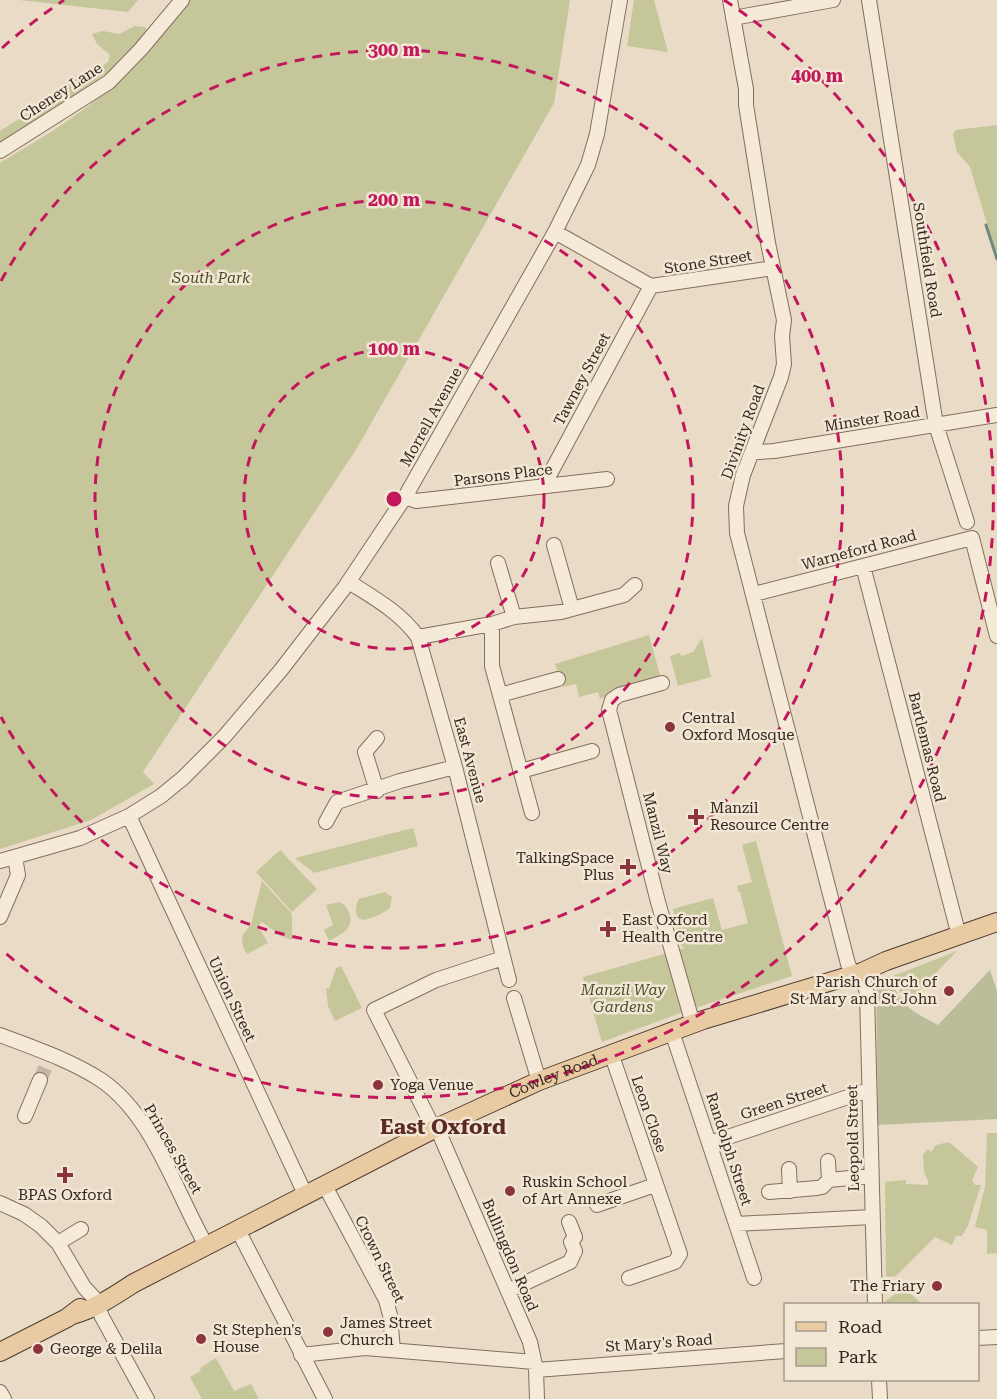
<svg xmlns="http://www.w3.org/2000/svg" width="997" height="1399" viewBox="0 0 997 1399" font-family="'Roboto Serif',serif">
<rect width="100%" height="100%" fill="#e9dbc6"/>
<path fill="#c6c69b" d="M19,0h119l-10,12z
M189,0h381l-16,103 -197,345 -214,324 11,12 -63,36 -91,29v-686c48,-29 99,-58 136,-101h3l5,-5 -1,-3z
M634,0h20l14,52 -41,-6z
M135,26l10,1 3,4 -19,26 -129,92v-18l38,-24 35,-27 14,-4 21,-14 2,-7 -13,-11 -5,-10 11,-3 16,3z
M997,125v132l-27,-90 -13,-15 -4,-18 3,-4z
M649,635l13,48 -62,16 -2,-7 -19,5 -3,-13 -13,3 -8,-23z
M702,638l9,39 -33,9 -8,-30 10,-3 1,3 12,-4z
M413,828l5,18 -104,27 -19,-15z
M756,841l36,135 -109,36 -81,30 -19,-65 102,-29 -4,-3 -8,-36 40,-11 9,32 26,-7 -8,-31h-2l-1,-6 15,-4 -10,-37z
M280,850l37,39 -25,23 -36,-40z
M262,881l30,33v26l-11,-4 -19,-14 -4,4 10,17 -21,11 -4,-7 -1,-11 9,-12z
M385,892l7,5 -2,11c-6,5 -15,9 -23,11 -13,4 -13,-12 -8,-20z
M339,902c6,3 8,5 10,11 6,16 -8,21 -20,28l-5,-11 9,-5 -7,-20z
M957,951l-48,50 -9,-9 -7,-16z
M341,966l21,42 -27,13 -7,-15 -2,-18 3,1 7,-21z
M987,1133h10v120l-10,1v-24l-12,-3 10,-40z
M949,1142l29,25 -6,13 3,5h6l-13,40 -6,11h-6l-4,9 -17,-8 -39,39 -10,1 -1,-95 21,-2v4l22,1v-4l-4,-9 -1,-18 5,-5 3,3 5,-7z
M904,1288l18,16h-37l-1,-2z
M216,1358l18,33 17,-7 8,15h-57l-12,-22 11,-6 -1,-3z"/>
<path fill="#bbbc99" d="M990,970l7,21v128l-119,6 -2,-143 2,-3 11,-3c13,32 20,33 49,49z"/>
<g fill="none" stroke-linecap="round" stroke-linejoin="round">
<path stroke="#6f8b81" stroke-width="3" d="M986,225l11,34"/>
<path stroke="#c5b7a5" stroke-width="14" stroke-dasharray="14 7" stroke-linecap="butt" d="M40,1080l5,-12"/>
<defs>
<path id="minor" d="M730,0l16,89v16l22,138 16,77 -2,16 2,28 -3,13 -38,98 -7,31 1,27 111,431 5,11
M869,0l67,425 31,97
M733,18l100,-18
M0,151l109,-69 32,-33 41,-49
M555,232l96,54 122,-18
M753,450l6,2 15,-1 223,-36
M543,487l108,-201
M405,497l11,4 191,-22
M554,545l18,64
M498,563l16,54
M863,566l96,370
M349,582c25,16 51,30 69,55l37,130 54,213
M754,594l218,-56 25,98
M492,624v42l40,147
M418,637l74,-13 22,-7 47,-5 63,-17 11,-10
M662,683l-43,12 -7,5 -3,10 49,192 35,122
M500,695l58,-16
M521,771l71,-20
M377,791l-12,-39 12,-14
M129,816l177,380
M326,822l11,-20 63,-21 55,-14
M0,861l80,-23 49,-22 32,-20 22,-18 41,-41 57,-67 64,-83 60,-90 150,-265 33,-67 9,-31 23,-134
M0,917l18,-42 -3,-18
M862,972l5,22 8,310
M514,998l25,83
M672,1032l82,246
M0,1035c34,13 70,25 101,45 52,35 75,113 105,165
M611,1053l69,201 -5,8 -46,16
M25,1116l15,-36
M437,1128l93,214 6,28 1,29
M434,1129l-60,-119 62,-30 67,-22
M710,1143l159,-53
M828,1161l1,19
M789,1169l1,22
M325,1186l61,114 4,15 3,35
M769,1192l48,-4 5,-1 7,-7 42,-4
M0,1203l24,11 17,12 17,17 26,44 11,12
M597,1205l58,-20
M736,1224l136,-7
M238,1230l87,169
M58,1243l23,-14
M508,1291l62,-29 5,-11 -4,-9 4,-5 -6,-15
M98,1306l4,11 45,82
M978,1338l19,-1
M301,1355l64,-7 169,14
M536,1370l250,-19
M879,1380l1,19
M0,1392l4,7"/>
<g id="major">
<path id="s1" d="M72,1315c23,-6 42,-19 62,-32l300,-154 105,-48 164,-61 159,-48 24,-11 111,-39"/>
<path d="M0,1352l67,-34 13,-10"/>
</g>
</defs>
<use href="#minor" stroke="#836e5e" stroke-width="16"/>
<use href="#major" stroke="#513d31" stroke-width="20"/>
<use href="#minor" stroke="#f5e9d8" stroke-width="14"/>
<use href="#major" stroke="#e8cba2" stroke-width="18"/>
</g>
<g fill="none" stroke="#c2185b" stroke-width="3" stroke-dasharray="10 8">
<circle cx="394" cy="499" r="150"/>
<circle cx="394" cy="499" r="299"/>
<path d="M1 281A449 449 0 1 1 1 717"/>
<path d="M2 48A598 598 0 0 1 64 0M724 0A598 598 0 1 1 2 950"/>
</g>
<g fill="#8b343e" stroke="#f2e6d5" stroke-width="2">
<circle cx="670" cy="727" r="6"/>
<path d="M693 808h6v6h6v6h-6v6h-6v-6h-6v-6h6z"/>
<path d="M625 858h6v6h6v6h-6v6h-6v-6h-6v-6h6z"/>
<path d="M605 920h6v6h6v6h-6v6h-6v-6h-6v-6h6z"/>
<circle cx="949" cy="991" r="6"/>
<circle cx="378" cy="1085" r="6"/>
<path d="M62 1166h6v6h6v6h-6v6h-6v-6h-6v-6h6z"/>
<circle cx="510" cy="1191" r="6"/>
<circle cx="937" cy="1286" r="6"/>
<circle cx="328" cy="1332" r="6"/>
<circle cx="201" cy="1339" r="6"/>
<circle cx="38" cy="1349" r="6"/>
</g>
<g text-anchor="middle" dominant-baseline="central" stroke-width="5" stroke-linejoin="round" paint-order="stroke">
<g font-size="15" fill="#342820" stroke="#f2e6d5">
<text transform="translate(61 92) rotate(-33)">Cheney Lane</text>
<text transform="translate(927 260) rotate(81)">Southfield Road</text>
<text transform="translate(708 262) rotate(-9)">Stone Street</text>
<text transform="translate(582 379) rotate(-62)">Tawney Street</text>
<text transform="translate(431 417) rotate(-61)">Morrell Avenue</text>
<text transform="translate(872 419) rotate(-9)">Minster Road</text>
<text transform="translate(743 432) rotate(-70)">Divinity Road</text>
<text transform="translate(503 475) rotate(-7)">Parsons Place</text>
<text transform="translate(859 550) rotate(-15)">Warneford Road</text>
<text transform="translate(927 747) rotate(76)">Bartlemas Road</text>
<text transform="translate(470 760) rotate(75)">East Avenue</text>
<text transform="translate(658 833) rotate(76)">Manzil Way</text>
<text transform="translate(232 999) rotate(65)">Union Street</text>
<text stroke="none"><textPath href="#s1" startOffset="538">Cowley Road</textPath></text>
<text transform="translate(784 1101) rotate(-18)">Green Street</text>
<text transform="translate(649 1114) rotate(71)">Leon Close</text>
<text transform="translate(853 1138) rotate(-91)">Leopold Street</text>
<text transform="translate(173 1149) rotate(60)">Princes Street</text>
<text transform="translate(729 1149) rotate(72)">Randolph Street</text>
<text transform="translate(510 1255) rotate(67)">Bullingdon Road</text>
<text transform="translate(380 1259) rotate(64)">Crown Street</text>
<text transform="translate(659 1343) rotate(-4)">St Mary's Road</text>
</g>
<g font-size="15" font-style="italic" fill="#494f29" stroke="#f2e6d5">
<text x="211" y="278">South Park</text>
<text x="623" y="990">Manzil Way<tspan x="623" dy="17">Gardens</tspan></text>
</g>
<g font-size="15" fill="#342820" stroke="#f2e6d5" text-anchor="start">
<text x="682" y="718">Central<tspan x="682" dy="17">Oxford Mosque</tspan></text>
<text x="710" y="808">Manzil<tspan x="710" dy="17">Resource Centre</tspan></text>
<text x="614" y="858" text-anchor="end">TalkingSpace<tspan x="614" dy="17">Plus</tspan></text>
<text x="622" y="920">East Oxford<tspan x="622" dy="17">Health Centre</tspan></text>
<text x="937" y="982" text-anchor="end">Parish Church of<tspan x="937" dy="17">St Mary and St John</tspan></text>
<text x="390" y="1085">Yoga Venue</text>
<text x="522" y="1182">Ruskin School<tspan x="522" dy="17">of Art Annexe</tspan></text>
<text x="65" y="1195" text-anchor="middle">BPAS Oxford</text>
<text x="925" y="1286" text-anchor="end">The Friary</text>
<text x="340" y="1323">James Street<tspan x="340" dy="17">Church</tspan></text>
<text x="213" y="1330">St Stephen's<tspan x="213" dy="17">House</tspan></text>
<text x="50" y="1349">George &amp; Delila</text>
</g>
<g font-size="21" font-weight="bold" fill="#5c2a24" stroke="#f2e6d5">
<text x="443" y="1127">East Oxford</text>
</g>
</g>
<circle cx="394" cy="499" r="9" fill="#c2185b" stroke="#f2e6d5" stroke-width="3"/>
<g font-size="18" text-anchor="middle" font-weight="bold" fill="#c2185b" stroke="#f2e6d5" stroke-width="5" stroke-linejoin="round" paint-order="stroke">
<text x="394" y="56">300 m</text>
<text x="817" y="82">400 m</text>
<text x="394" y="206">200 m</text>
<text x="394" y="355">100 m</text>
</g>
<rect x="784" y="1303" width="195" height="78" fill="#f2e6d5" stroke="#a69a8d" stroke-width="1.5"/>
<rect x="796" y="1322" width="30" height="9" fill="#e8cba2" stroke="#a69a8d" stroke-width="1.5"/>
<text x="838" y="1333" font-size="18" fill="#342820">Road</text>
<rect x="796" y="1348" width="30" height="18" fill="#c6c69b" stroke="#a69a8d" stroke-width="1.5"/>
<text x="838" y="1363" font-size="18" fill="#342820">Park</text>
</svg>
